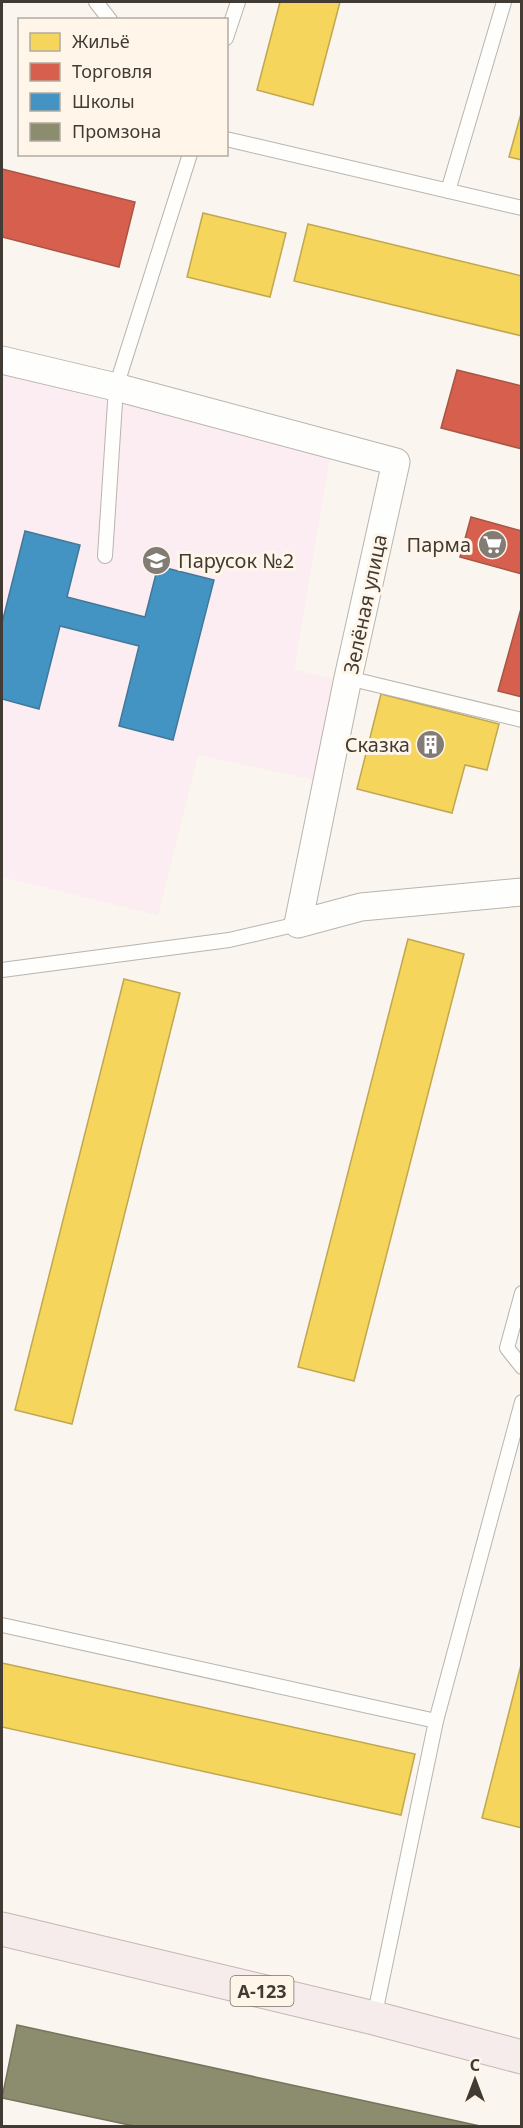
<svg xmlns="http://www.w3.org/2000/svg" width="523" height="2128" viewBox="0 0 523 2128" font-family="'Noto Sans',sans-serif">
<rect width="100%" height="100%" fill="#faf5ee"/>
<path fill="#fbedf1" d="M2,359l329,91 -37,219 58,15 -18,100 -136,-29 -40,160 -156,-38z"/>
<path fill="#f6d55c" stroke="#c0a750" stroke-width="1.5" d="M280,2h60l-27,103 -56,-15z
M522,110v50l-13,-3z
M203,213l83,20 -16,64 -83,-20z
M308,224l214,52v60l-228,-55z
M381,694l118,30 -12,46 -22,-5 -13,48 -95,-24z
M408,939l56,15 -110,427 -56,-14z
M124,979l56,14 -108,431 -57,-14z
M522,1661v167l-40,-10z
M2,1663l413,91 -14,61 -399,-88z"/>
<path fill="#d6604d" stroke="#a95545" stroke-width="1.5" d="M2,169l133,33 -16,65 -117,-30z
M457,370l65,16v63l-81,-21z
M471,517l51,14v43l-62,-17z
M522,605v92l-24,-6z"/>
<path fill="#4393c3" stroke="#427998" stroke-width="1.5" d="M25,531l55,14 -13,52 78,20 13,-51 56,14 -41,160 -54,-14 20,-80 -79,-20 -21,83 -37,-10v-76z"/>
<path fill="#8c8c6e" stroke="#76745c" stroke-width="1.5" d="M17,2025l463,101h-346l-132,-28z"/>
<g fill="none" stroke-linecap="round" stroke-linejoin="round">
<defs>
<path id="lane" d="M96,2l14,18
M226,38l12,-36
M226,139l296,69
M448,191l56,-189
M105,556l11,-169 74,-233
M348,678l174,42
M2,970l227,-30 69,-16
M522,1293l-15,55 15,19
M2,1625l434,96
M374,2018l62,-297 86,-319"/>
<path id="street" d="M2,360l114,27 280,75 -48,216 -50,246 63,-17 161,-15"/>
<path id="primary" d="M2,1929l372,89 148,39"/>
</defs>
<use href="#lane" stroke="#b9b4ae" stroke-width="16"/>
<use href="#street" stroke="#b9b4ae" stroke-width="29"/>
<use href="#primary" stroke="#c7b6b3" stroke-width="35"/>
<use href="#lane" stroke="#fefefc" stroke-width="14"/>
<use href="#street" stroke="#fefefc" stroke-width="27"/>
<use href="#primary" stroke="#f5eceb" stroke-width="33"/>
</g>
<defs>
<symbol id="supermarket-disc" viewBox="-11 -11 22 22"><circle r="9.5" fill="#827c74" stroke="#fff6e9"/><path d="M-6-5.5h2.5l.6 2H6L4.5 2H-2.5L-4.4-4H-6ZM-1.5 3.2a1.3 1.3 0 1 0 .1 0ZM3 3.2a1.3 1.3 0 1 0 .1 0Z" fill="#fff"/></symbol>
<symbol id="school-disc" viewBox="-11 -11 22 22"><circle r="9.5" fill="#827c74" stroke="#fff6e9"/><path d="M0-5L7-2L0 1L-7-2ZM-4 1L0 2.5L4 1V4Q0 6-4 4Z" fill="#fff"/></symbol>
<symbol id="building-disc" viewBox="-11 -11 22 22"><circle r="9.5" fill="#827c74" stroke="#fff6e9"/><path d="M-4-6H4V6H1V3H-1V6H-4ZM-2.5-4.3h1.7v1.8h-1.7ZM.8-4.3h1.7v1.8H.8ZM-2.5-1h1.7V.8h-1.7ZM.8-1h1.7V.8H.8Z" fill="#fff"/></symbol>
</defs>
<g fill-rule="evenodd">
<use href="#supermarket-disc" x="476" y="528" width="33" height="33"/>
<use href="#school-disc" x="140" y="544" width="33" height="33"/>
<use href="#building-disc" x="414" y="728" width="33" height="33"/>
</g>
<g text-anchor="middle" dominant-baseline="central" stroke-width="6" stroke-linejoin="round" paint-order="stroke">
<rect fill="#fff6e9" stroke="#7a736a" stroke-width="1.5" x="230.5" y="1976" width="63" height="30" rx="4.5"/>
<g font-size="18" font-weight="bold" fill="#413b33">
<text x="262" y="1991">А-123</text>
</g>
<g font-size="20" fill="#413b33" stroke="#fff6e9" text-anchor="end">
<text x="471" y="544">Парма</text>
<text x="178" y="560" text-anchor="start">Парусок №2</text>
<text x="410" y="744">Сказка</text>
</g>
<g font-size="20" fill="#413b33" stroke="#fff6e9">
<text transform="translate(365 604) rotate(-78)">Зелёная улица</text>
</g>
</g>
<rect width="523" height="2128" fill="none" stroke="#413b33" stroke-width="6"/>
<rect x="18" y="18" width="210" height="138" fill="#fff6e9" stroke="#b3aba0" stroke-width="1.5"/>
<rect x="30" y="33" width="30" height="18" fill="#f6d55c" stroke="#b3aba0" stroke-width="1.5"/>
<text x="72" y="48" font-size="18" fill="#413b33">Жильё</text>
<rect x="30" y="63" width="30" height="18" fill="#d6604d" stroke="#b3aba0" stroke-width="1.5"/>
<text x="72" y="78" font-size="18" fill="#413b33">Торговля</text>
<rect x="30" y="93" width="30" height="18" fill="#4393c3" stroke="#b3aba0" stroke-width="1.5"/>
<text x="72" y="108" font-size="18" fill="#413b33">Школы</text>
<rect x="30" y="123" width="30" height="18" fill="#8c8c6e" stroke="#b3aba0" stroke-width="1.5"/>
<text x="72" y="138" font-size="18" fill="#413b33">Промзона</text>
<g transform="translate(475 2080)" stroke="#fff6e9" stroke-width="4.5" paint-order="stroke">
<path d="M0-4.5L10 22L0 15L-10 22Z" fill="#413b33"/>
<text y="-9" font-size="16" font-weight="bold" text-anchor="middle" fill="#413b33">С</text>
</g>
</svg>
